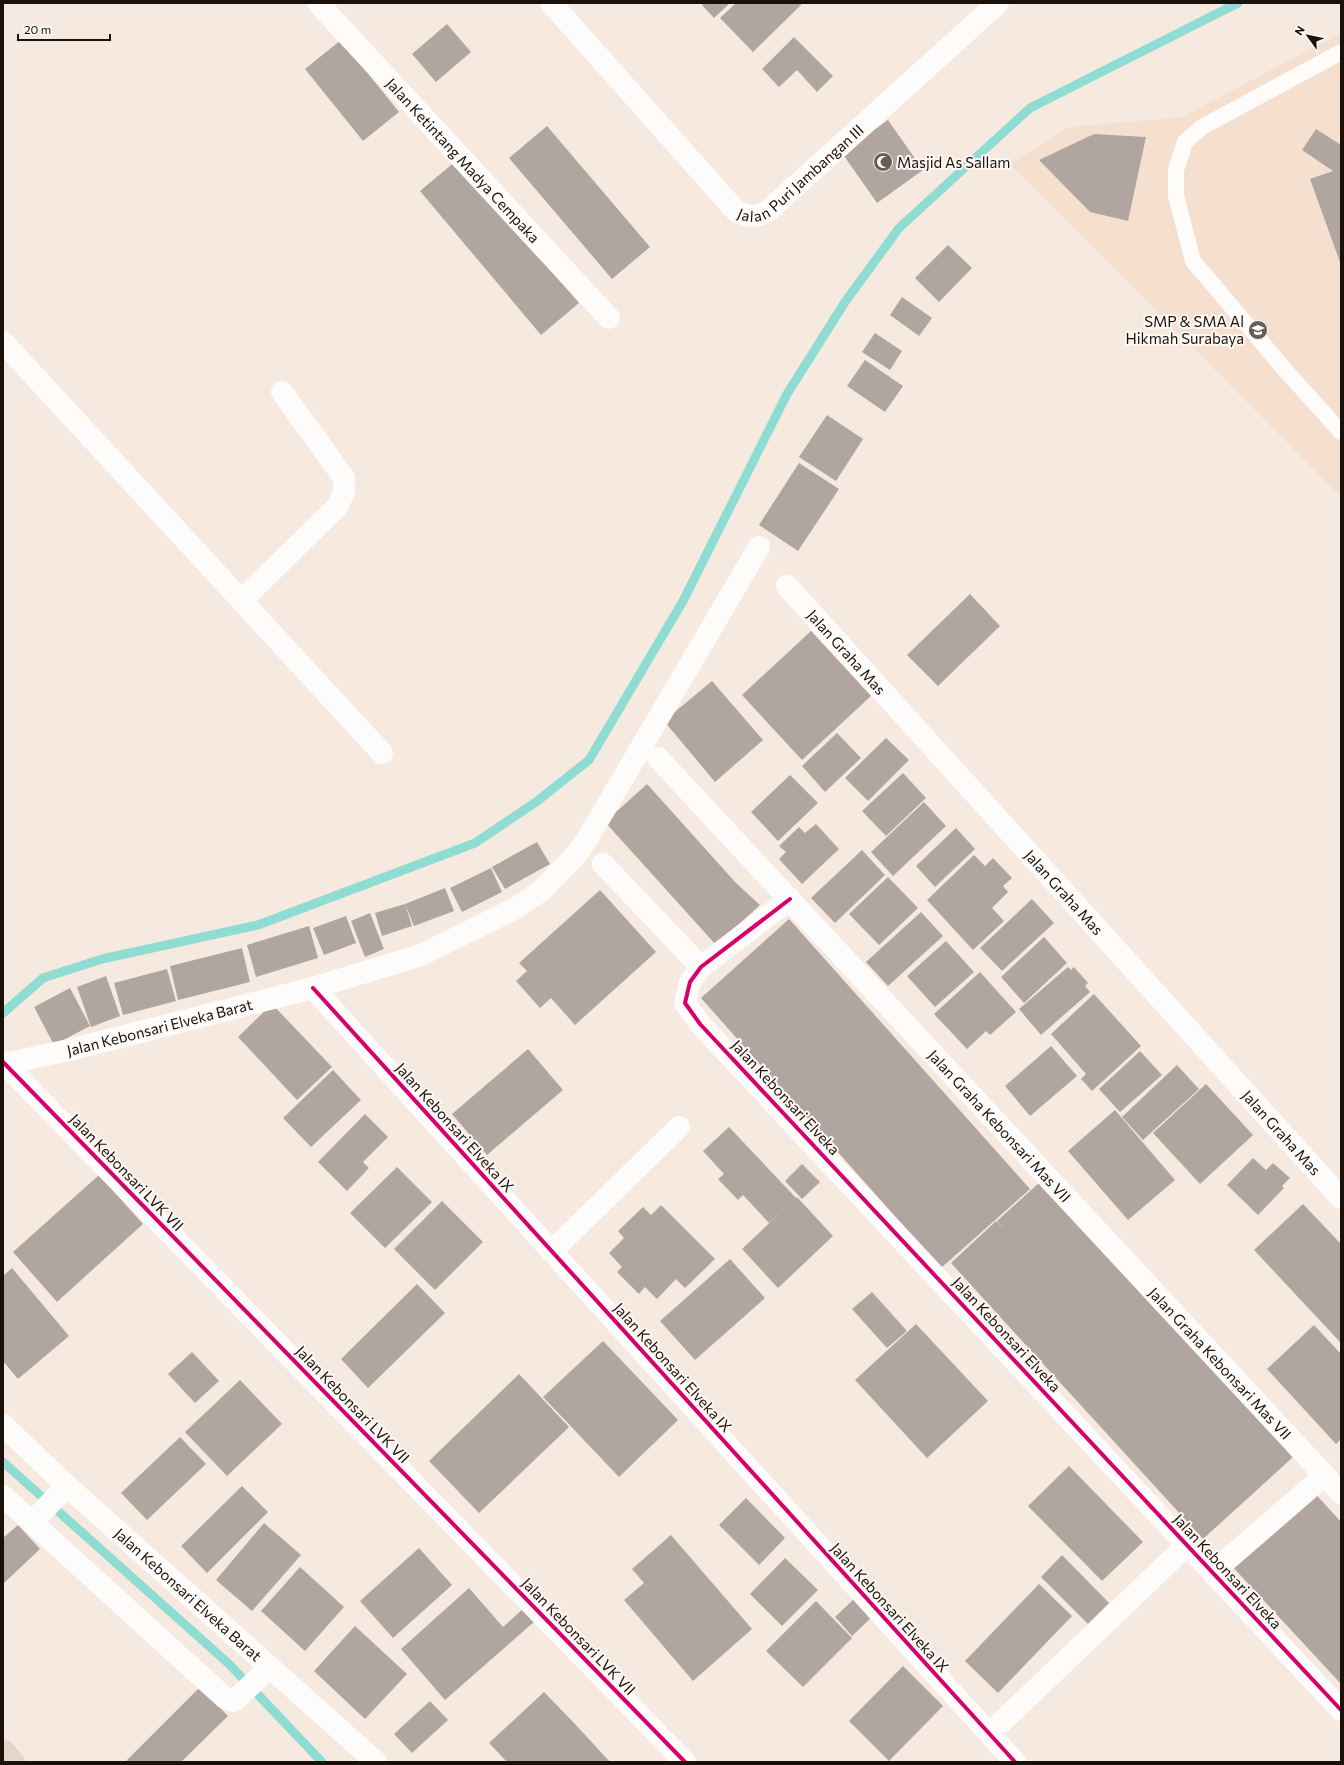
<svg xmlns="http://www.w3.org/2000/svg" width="1344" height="1765" viewBox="0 0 1344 1765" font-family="Commissioner,sans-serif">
<rect width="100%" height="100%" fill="#f6e9e0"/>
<path fill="#f5e0d0" d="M1341,33v464l-331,-333 59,-37 113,-10z"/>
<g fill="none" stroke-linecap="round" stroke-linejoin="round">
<path stroke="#8fdcd2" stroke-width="9" d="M3,1013l40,-35 59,-19 156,-34 217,-82 61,-41 53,-42 94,-159 104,-207 58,-92 54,-74 131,-120 208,-105
M3,1462l226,202 93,98"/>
</g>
<path fill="#b0a69f" d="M704,3h26l-16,15 -12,-13z
M736,3h67l-50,49 -33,-34z
M447,24l24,28 -35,30 -24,-28z
M794,37l39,39 -16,16 -20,-22 -18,17 -17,-18z
M341,40l58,72 -36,29 -58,-72z
M888,120l35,50 -46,33 -35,-50z
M547,126l103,121 -38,32 -103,-121z
M1316,129l25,16v120l-31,-86 23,-8 -31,-21z
M1094,134l52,3 -18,84 -38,-9 -51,-52z
M457,160l122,143 -38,32 -121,-144z
M948,245l24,23 -33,34 -24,-24z
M902,297l30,21 -13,18 -29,-21z
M875,333l27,18 -12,19 -28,-18z
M865,360l38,26 -18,26 -38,-26z
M827,415l36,24 -27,42 -37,-24z
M799,463l40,26 -41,62 -39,-26z
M970,594l30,32 -62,60 -31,-31z
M811,631l60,65 -69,64 -60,-65z
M712,681l51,59 -48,42 -51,-61z
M837,733l24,25 -36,34 -23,-26z
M886,738l23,22 -41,41 -23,-23z
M903,773l23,25 -40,38 -24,-25z
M790,775l28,28 -40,38 -27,-29z
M647,784l89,99 24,22 -44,40 -111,-123z
M924,802l22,24 -53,50 -22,-24z
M816,824l23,25 -37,35 -23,-25 7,-7 -7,-6 20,-19 6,6z
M956,828l19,21 -40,38 -19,-21z
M537,842l13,22 -45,25 -13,-22z
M862,850l23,25 -50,48 -24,-25z
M974,855l11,11 8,-8 19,20 -9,8 5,6 -16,16 12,13 -31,29 -46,-50z
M491,868l11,24 -40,20 -12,-24z
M888,877l30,31 -39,37 -30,-31z
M445,888l9,23 -40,15 -9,-22z
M600,890l56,62 -81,73 -24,-27 -11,10 -24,-27 11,-10 -8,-8z
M1032,899l22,24 -52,48 -22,-23z
M405,904l7,22 -30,10 -7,-23z
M921,912l22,24 -55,50 -22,-24z
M370,913l14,36 -19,8 -14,-36z
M346,916l10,27 -32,12 -11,-27z
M789,919l241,270 -89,79 -240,-270z
M309,926l9,32 -62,19 -9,-32z
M1044,937l23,26 -43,40 -23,-26z
M946,941l28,31 -39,35 -28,-31z
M242,948l8,34 -72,18 -8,-34z
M1068,967l3,3 3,-3 14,16 -3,3 5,6 -49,43 -22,-26z
M167,969l9,32 -53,14 -9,-32z
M980,972l36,40 -26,23 -4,-4 -19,18 -33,-35z
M106,976l14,40 -29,11 -14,-40z
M70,988l20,38 -36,19 -20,-38z
M1094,994l47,52 -49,45 -11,-12 5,-5 -35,-40z
M272,1004l60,63 -35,33 -59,-63z
M1051,1046l26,30 -47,40 -25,-30z
M528,1049l35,41 -76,65 -35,-41z
M1140,1051l22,24 -42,37 -21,-23z
M1177,1065l22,24 -56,51 -21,-23z
M333,1070l28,30 -50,47 -28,-29z
M1206,1084l47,51 -53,49 -47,-51z
M1115,1110l60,70 -47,40 -60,-69z
M365,1114l23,23 -25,25 6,6 -22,23 -29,-29z
M729,1127l67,71 -27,25 -26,-28 -5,5 -20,-21 6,-5 -21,-23z
M1253,1158l13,12 7,-7 17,15 -8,8 2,2 -26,27 -31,-30z
M802,1164l18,18 -18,17 -17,-18z
M397,1167l35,35 -47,46 -35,-35z
M99,1175l44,49 -86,78 -44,-50z
M1041,1181l252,276 -90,82 -252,-276 45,-42 7,7 -6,-7z
M797,1197l36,39 -55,52 -36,-39z
M442,1201l41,41 -48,48 -41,-41z
M1303,1204l38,40v99l-87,-93z
M661,1205l54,54 -30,29 -9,-9 -19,20 -12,-12 -6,7 -22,-22 5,-5 -13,-14 15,-15 -6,-7 25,-24 8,8z
M730,1259l35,39 -70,62 -35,-39z
M12,1268l57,68 -51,43 -15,-18v-85z
M417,1284l28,29 -77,75 -27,-29z
M872,1292l35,39 -20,17 -35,-39z
M916,1324l72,77 -61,57 -72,-78z
M1314,1325l27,29v85l-5,5 -69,-75z
M603,1341l75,79 -59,57 -76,-80z
M192,1352l27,29 -24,22 -27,-29z
M519,1374l50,53 -90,86 -50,-52z
M240,1380l42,44 -55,52 -42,-44z
M180,1437l26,27 -59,56 -26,-27z
M1069,1466l74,76 -41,39 -74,-75z
M242,1486l26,26 -61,61 -26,-27z
M1311,1489l30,33v162l-111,-120 48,-45 9,9 -8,-9z
M746,1498l39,40 -26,27 -40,-40z
M264,1523l37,32 -49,56 -36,-31z
M18,1525l22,24 -37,35v-46z
M671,1535l81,94 -59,52 -69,-81 20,-17 -12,-14z
M419,1548l33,37 -59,53 -33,-37z
M1062,1555l47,48 -21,21 -47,-47z
M785,1558l33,32 -36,36 -32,-32z
M300,1567l44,40 -39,44 -44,-40z
M1039,1584l33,32 -74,77 -33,-32z
M469,1588l34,39 21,-19 11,13 -90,79 -44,-51z
M855,1598l17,19 -20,19 -17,-19z
M816,1601l36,37 -49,49 -37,-36z
M355,1626l52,48 -42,45 -51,-48z
M903,1666l40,40 -54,55 -40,-40z
M200,1687l28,29 -47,46h-53l-1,-2z
M544,1692l30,31 36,39h-103l-18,-19z
M430,1701l18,19 -36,33 -18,-19z"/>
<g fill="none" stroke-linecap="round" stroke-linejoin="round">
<path stroke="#fefcfa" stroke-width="16" d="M1341,52l-139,75 -17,15 -9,28v26l17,65 93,110 55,61"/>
<g stroke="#fefcfa" stroke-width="22">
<path id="s1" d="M318,3l291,315"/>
<path id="s2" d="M551,3l185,208c12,6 21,7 32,0l230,-208"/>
<path d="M3,342l379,411"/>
<path id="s3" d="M787,586l554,612"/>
<path d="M242,600l95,-93 7,-15v-14l-62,-86"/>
<path id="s4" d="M658,758l683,735"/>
<path d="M603,864l98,103"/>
<path d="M790,899l-89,68 -11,15 -5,21 15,21 641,686"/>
<path d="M313,988l702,774"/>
<path d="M3,1062l682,700"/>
<path id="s5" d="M5,1064l68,-15 240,-61 108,-33 95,-47 25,-17 35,-36 13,-19 170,-289"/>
<path d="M552,1251l127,-124"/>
<path id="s6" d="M3,1425l64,61 309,276"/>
<path d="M3,1496l222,202 9,3 35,-33"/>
<path d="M32,1522l35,-36"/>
<path d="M1213,1572l112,-97"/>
<path d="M989,1734l199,-190"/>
</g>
<path stroke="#e5d6c9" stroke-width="22" d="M3,1750l11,12"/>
<defs>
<path id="cycleway" d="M790,899l-89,68 -11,15 -5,21 15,21 641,686
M313,988l702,774
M3,1062l682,700"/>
</defs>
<use href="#cycleway" stroke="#fef8f4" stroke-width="6"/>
<use href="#cycleway" stroke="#d6006c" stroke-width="4"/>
</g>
<defs>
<symbol id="mosque-disc" viewBox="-11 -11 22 22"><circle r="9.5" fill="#675d55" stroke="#fef8f4"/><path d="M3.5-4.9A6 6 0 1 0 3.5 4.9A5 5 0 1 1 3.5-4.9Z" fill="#fff"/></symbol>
<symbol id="school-disc" viewBox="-11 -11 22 22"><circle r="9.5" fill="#675d55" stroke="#fef8f4"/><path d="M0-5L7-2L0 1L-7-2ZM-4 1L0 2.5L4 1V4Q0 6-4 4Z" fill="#fff"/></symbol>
</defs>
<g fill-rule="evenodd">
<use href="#mosque-disc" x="872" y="151" width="22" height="22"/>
<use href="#school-disc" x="1247" y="319" width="22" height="22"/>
</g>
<g text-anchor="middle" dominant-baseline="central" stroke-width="4" stroke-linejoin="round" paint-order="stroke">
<g font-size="15" fill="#1a110a" stroke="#fef8f4">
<text stroke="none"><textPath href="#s1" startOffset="214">Jalan Ketintang Madya Cempaka</textPath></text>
<text stroke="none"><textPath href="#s2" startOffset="359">Jalan Puri Jambangan III</textPath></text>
<text stroke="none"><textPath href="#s3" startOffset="89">Jalan Graha Mas</textPath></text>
<text stroke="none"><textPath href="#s3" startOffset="413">Jalan Graha Mas</textPath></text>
<text stroke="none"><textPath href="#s5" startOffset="159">Jalan Kebonsari Elveka Barat</textPath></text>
<text transform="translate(786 1097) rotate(47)">Jalan Kebonsari Elveka</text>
<text stroke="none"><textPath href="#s4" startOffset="502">Jalan Graha Kebonsari Mas VII</textPath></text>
<text transform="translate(455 1127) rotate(48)">Jalan Kebonsari Elveka IX</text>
<text stroke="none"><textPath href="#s3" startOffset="737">Jalan Graha Mas</textPath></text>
<text transform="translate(127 1172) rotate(46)">Jalan Kebonsari LVK VII</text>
<text transform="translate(1007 1334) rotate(47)">Jalan Kebonsari Elveka</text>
<text stroke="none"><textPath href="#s4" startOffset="826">Jalan Graha Kebonsari Mas VII</textPath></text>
<text transform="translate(673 1367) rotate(48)">Jalan Kebonsari Elveka IX</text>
<text transform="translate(353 1404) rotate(46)">Jalan Kebonsari LVK VII</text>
<text transform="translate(1228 1571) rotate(47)">Jalan Kebonsari Elveka</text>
<text stroke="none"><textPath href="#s6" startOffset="251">Jalan Kebonsari Elveka Barat</textPath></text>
<text transform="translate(890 1607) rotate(48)">Jalan Kebonsari Elveka IX</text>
<text transform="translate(579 1636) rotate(46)">Jalan Kebonsari LVK VII</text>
</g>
<g font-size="15" fill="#1a110a" stroke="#fef8f4" text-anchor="start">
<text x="897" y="162">Masjid As Sallam</text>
<text x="1244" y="321" text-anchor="end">SMP &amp; SMA Al<tspan x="1244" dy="17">Hikmah Surabaya</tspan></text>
</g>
</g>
<rect width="1344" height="1765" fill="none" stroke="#1a110a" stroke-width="8"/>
<g transform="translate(1308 36) rotate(303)" stroke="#fef8f4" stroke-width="3" paint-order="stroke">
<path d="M0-3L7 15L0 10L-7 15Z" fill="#1a110a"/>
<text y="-6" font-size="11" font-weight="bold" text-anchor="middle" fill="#1a110a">N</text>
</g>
<path d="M18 34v6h92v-6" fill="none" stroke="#1a110a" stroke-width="2"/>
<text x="24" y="34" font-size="12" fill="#1a110a" stroke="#fef8f4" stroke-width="3" paint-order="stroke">20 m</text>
</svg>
